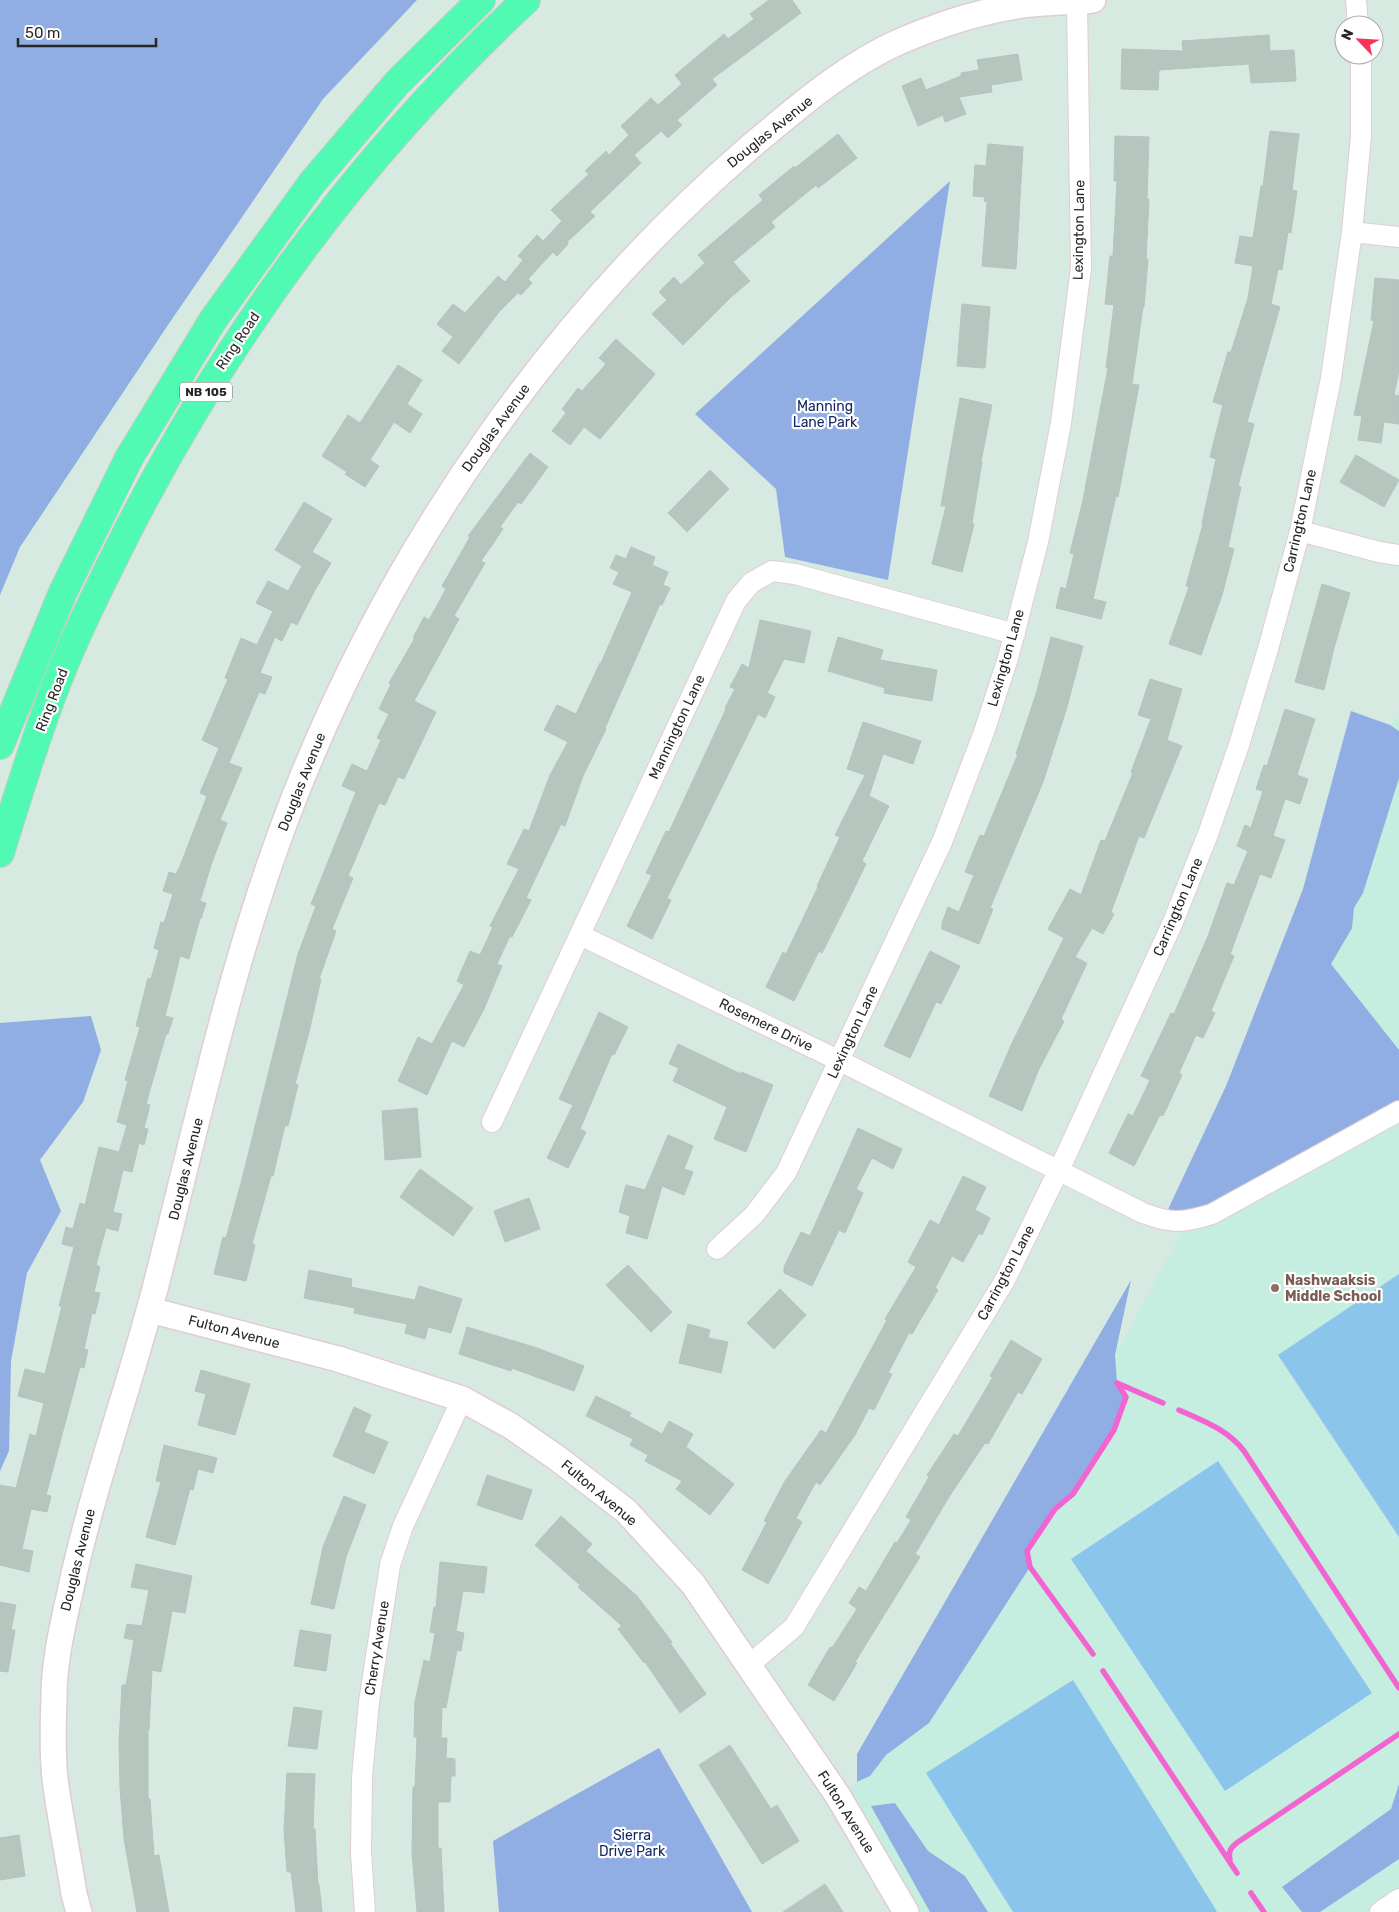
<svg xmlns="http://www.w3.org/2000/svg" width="1399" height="1912" viewBox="0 0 1399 1912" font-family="Rubik,sans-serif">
<rect width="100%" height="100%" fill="#d7eae2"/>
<path fill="#c5ede0" d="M1399,717v1195h-493l-68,-116 19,-14 13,-6 245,-421 145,-267 130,-363z"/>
<path fill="#91aee4" d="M0,0h417l-94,99 -155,226 -148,222 -20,48z
M950,181l-62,399 -103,-23 -9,-68 -81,-75z
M1351,711l39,14 9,6v47l-36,115 -9,15 -2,20 -21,36 68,86v61l-187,103 -49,6 63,-134 77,-197z
M91,1016l10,34 -18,52 -43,58 21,51 -34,62 -16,88 -2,90 -9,20v-448z
M1131,1280l-16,75 2,28 9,14 -12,33 -41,64 -18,15 -28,42 3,16 -101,156 -43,32 -16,21 -13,6v-28z
M659,1748l93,164h-253l-6,-71z
M1399,1784v75l-79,53h-18l-20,-25 109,-78z
M895,1803l33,48 37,25 23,36h-58l-59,-106z"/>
<path fill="#8bc5ec" d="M1399,1274v263l-121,-182z
M1218,1461l154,232 -147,98 -154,-232z
M1073,1680l140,225 4,7h-204l-87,-139z"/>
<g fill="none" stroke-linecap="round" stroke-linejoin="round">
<path stroke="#f264cf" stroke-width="5.5" d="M1117,1383l46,20
M1179,1410c24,11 48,19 65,41l155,237
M1093,1654l-63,-87 -3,-16 28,-42 18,-15 41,-64 12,-33 -9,-14
M1103,1671l134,202
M1230,1860c-2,-9 1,-13 8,-18l161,-108
M1251,1893l13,19"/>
</g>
<path fill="#b7c5bf" stroke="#b1c5be" d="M769,0h23l9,13 -89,66 5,6 -40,35 5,5 -14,13 -7,-7 -27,24 7,8 -51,49 5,4 -28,26 1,2 -11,12 -4,-4 -25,27 4,4 -11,12 -3,-2 -19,19 -40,52 -17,-13 11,-14 -16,-13 16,-20 12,9 33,-37 7,6 18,-22 -5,-4 19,-21 6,6 19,-20 -11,-11 38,-36 -4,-3 21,-20 3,4 20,-20 -8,-9 30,-28 7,7 24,-21 -7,-9 49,-41 4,5 26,-20 -4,-5z
M1269,35l1,16 24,-1 2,31 -45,2 -2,-19 -90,6 -1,20 -37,-1 1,-40 61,2 -1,-10z
M1018,54l4,26 -31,5 1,7 -33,5 7,17 -21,8 -2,-7 -25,11 -16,-40 19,-8 5,12 35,-14v-3l18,-3 -2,-10z
M1270,131l29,3 -7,56 5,1 -6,42 -3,-1 -6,38 -4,-1 -7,35 9,3 -33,115 7,2 -16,62 3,1 -13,60 6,2 -12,46 -21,60 -32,-11 20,-57 -3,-1 17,-62 -1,-1 14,-64 -6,-2 13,-52 -10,-3 15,-50h3l17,-54 5,-32 -18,-3 5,-27 13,2 8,-52h2z
M838,134l19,24 -39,30 -2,-3 -45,37 4,5 -42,35 17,19 -20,17 -47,47 -31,-31 15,-14 -8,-8 15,-15 7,8 24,-22 -7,-8 65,-55 -4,-5 35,-29 1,2z
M1115,136l34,1 -2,62h2l-3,60h2l-4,48h-1l-11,77 7,1 -21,112 -2,-1 -23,103 13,3 -5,17 -45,-11 5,-21 5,2 8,-35 -4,-1 13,-53 25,-132h-2l8,-63 -9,-1 5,-48h3l4,-75h-3z
M988,144l35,3 -7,122 -34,-3 5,-64 -3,-1 1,-4 -12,-1 2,-31 11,1z
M1375,278l24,2v91l-5,24 5,1v28l-15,-2 -3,21 -23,-3 4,-24 -8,-1 20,-94 -3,-1z
M962,304l28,3 -5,61 -28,-2z
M616,339l39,35 -55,65 -16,-12 -14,18 -18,-14 14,-18 -4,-4 16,-21 4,3 24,-27 -7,-6z
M398,365l24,15 -15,24 15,10 -12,19 -16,-11 -24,38 9,6 -14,21 -20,-13 2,-2 -25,-16 26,-41 12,8z
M960,398l32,7 -11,57h1l-10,61 2,1 -12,48 -30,-8 14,-58h-5z
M530,453l18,14 -27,37 -3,-2 -18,25 3,2 -22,32 4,2 -31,53 5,3 -45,82 22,11 -32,67 -6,-2 -13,28 -6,-2 -31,73 5,2 -21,51 4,2 -17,48h2l-12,53 -14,52 3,1 -10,41 -3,-1 -12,51h-2l-19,68 3,1 -9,36 -32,-7 9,-37 3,1 15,-55 57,-229 18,-48 -5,-2 45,-112 -14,-6 10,-22 15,7 14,-31 -4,-2 12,-24 -10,-5 12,-25 -2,-1 26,-45h-2l11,-21 5,3 17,-31 -4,-3 28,-49 -2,-1z
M1356,455l43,25 -15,27 -44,-25z
M710,470l19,19 -42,43 -19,-19z
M304,502l28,17 -20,33 19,11 -16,27 -18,35 -6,-3 -9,19 -7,-4 -15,36 12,4 -7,17 -6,-2 -30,71 13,5 -22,52 7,3 -15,39 -12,39 6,2 -5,16 -1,-1 -11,41 -9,-3 -7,29 -8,31 8,2 -5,16h-2l-20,70 4,1 -6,23 4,1 -4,16 -5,-2 -7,29 -9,-2 -10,42 9,2 -4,17 -12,-3 -10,37 4,2 -6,25 6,1 -5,21 -3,-1 -8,36 4,1 -4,18 -4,-1 -34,128 5,1 -4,16 -16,-3 -9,40 11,2 -4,21 -29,-7v-80l16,3 14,-54 6,2 8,-33 -26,-7 7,-27 20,5 17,-68h-3l15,-59 -12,-3 4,-17 7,2 7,-26 5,2 14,-58 20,5 8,-27 -10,-3 11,-41 -3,-1 15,-53 -4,-1 12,-48 3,1 8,-29 -5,-2 7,-26 3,1 9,-29 -10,-3 6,-19 7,2 4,-8 27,-70 -7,-3 19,-45 -17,-8 26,-61 -3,-1 16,-40 16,7 16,-34 -17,-8 12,-22 20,10 14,-25 -27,-16z
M631,547l24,10 -3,8 16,7 -5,13 7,3 -8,17 -2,-1 -55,124 1,1 -23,47 -18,50 -4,-2 -35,74 5,2 -19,37 -2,-1 -13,28 5,2 -18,43 -20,38 -12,-6 -25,54 -29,-14 20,-44 14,7 32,-59 -7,-4 13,-30 10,4 13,-28 -3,-1 29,-57 -12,-5 17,-35 5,2 21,-56 18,-33 -24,-12 13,-25 19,9 24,-51h1l31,-71 -19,-8 6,-12 -9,-4 6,-13 10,4z
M1322,584l28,9 -16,55 -10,42 -29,-8z
M760,620l51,11 -7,32 -20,-4 -17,34 8,4 -10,21 -7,-4 -91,184 4,2 -19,39 -25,-13 25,-51 -6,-2 20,-42 3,1 57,-123 -1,-1 10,-19 -5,-2 12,-23 7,4z
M838,637l45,13 -3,10 57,10 -5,31 -48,-8 1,-5 -57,-17z
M1051,637l32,9 -16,61 -24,75 -53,126 3,1 -14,35 -37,-15v-6l6,-16 11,5 15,-37 -9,-3 15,-37 4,1 34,-82h-2l21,-63z
M1150,679l32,10 -15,51 15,6 -38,92 -5,-2 -28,76 3,2 -11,20 -11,-6 -17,29 12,6 -26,56 3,2 -25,48 -17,42 -33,-15 24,-55 51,-103 -16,-9 22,-40 11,6 20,-55 4,1 28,-68 -2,-1 20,-53 -13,-4z
M1285,709l30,10 -18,56 11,4 -8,25 -15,-5 -12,37 12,4 -14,38 -11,-4 -30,80 4,2 -23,55 4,2 -12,25 -7,-3 -17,38 3,2 -19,41 -3,-1 -26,51 -25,-13 19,-39 5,2 17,-36 -9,-4 30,-63 3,1 34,-78 19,-53 7,2 14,-34 -11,-5 8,-21 6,3 12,-37 -7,-2 8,-24 3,1z
M863,722l58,19 -8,23 -30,-10 -14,42 20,10 -27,55 4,3 -18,37 -26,52 -3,-2 -25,50 -28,-14 17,-35 3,2 32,-67 -1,-1 23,-49 -5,-2 30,-60 -18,-6z
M930,951l30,15 -19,38 -5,-2 -26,56 -26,-12z
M599,1012l29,15 -14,28 -2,-1 -32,75 6,3 -18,36 -21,-10 26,-53 -14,-6z
M678,1044l63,30v-2l32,13 -27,67 -32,-13 13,-32 -54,-26 6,-13 -10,-4z
M417,1108l4,49 -36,3 -3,-49z
M858,1128l44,21 -9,20 -21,-11 -16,31 7,4 -18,40 -6,-3 -27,56 -28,-13v-6l17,-35 9,4z
M668,1135l25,11 -9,23 9,3 -9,23 -22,-9 -15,53 -21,-6 4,-17 -11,-4 7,-27 19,5z
M420,1169l53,39 -20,28 -53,-39z
M963,1176l23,11 -11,23 15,8 -8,17 -3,-2 -16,29 -11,-6 -17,32 3,2 -26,44 -3,-1 -21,40 4,1 -18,36 -5,-2 -14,27 -35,50 -4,-3 -20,36 6,4 -34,62 -26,-14 25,-48 -3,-1 21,-40 36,-51 5,3 61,-113 -2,-1 31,-52 -8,-5 22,-42 9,5z
M529,1198l11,31 -35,13 -11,-31z
M628,1265l44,47 -21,20 -45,-47z
M309,1270l43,9 -1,8 64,13 4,-14 43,13 -11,34 -23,-6 -3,12 -20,-6 2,-9 -53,-11 1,-5 -51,-10z
M780,1289l26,26 -32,34 -27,-26z
M688,1324l22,6 -2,8 20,4 -7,31 -42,-10z
M467,1327l70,21 47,18 -10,25 -62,-23 -1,3 -52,-17z
M1011,1340l31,19 -20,35 -4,-2 -30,52 -3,-1 -36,54 -34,57 5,3 -65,105 2,1 -23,38 -26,-16 22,-38 2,1 25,-39 -8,-6 10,-16 7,4 29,-49 2,1 14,-23 -5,-3 23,-40 -2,-2 27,-41 4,2 35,-59 -3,-1z
M201,1370l49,14 -15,51 -37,-10 8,-31 -11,-3z
M596,1396l35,17 -2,3 33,18 7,-13 24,13 -7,13 48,37 -24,31 -34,-26 6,-8 -37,-20 3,-6 -18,-10 3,-6 -47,-23z
M354,1407l17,8 -7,17 24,10 -14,32 -41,-18z
M164,1445l53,13 -4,15 -15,-4 -5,21 -3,-1 -15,56 -29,-8 15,-55 -5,-1z
M487,1475l45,15 -10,30 -45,-15z
M344,1496l22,9 -20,52 -12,52 -23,-5 12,-57z
M561,1516l31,28 -6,7 51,45 35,46 -2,1 36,51 -26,19 -35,-51 -1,1 -26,-34 4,-3 -44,-39 2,-2 -45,-40z
M440,1562l47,5 -3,26 -21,-2 -7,40 8,2 -3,18 -4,-1 -11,58 -4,-1 -1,31h6l-1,20 9,1v17h-4l-1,26h-12v46h3l3,64h-27l-5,-60 1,-65h2l2,-50h-3l1,-35 9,-42 6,2 5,-29 -5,-1 4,-25h2z
M136,1564l56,12 -7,37 -13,-2 -11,61 -9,-2 -3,60h-1v69h2l4,57 5,-1 10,57h-32l-13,-73 -4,-51 -1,-43 3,-60h4l8,-45 -10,-2 3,-14 15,2 7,-36 -18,-3z
M0,1602l16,3 -5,25h4l-7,42 -8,-1z
M300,1630l31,5 -5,36 -32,-5z
M294,1707l28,4 -5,38 -29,-3z
M730,1745l41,64 6,-4 22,36 -37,23 -63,-99z
M287,1773l28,1 -2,55h2l3,56 1,-1 3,28h-26l-5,-40h-4l-3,-42z
M19,1835l6,41 -25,4v-42z
M825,1884l18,28h-60z"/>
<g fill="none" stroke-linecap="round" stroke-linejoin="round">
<defs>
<path id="minor" d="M1356,0l2,25
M1352,232l47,5
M1300,531l79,21 20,3
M580,935l260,126 303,152c29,11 40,10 69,1l187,-103
M492,1122l244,-521 15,-18 21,-12 23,3 220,60
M717,1249l37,-34 32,-42 156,-331 42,-110 24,-74 30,-116 23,-119 20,-155 -4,-267
M749,1665l45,-38 211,-347 62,-127 106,-231 35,-88 31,-89 29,-96 32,-118 31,-153 21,-146 9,-96v-81
M365,1912l-4,-59 1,-76 7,-75 21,-137 13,-39 59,-127
M1380,1912l19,-13"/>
<path id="tertiary" d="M150,1310l188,49 124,40 49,27 46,32 69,53 67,73 145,212 68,116
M79,1912l-5,-18c-6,-39 -14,-77 -19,-115 -3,-26 -2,-55 -1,-82 0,-38 10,-77 18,-114 23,-103 59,-201 85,-302 43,-169 79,-342 145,-503 97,-238 252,-462 447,-630 46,-39 97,-83 152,-107 39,-17 80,-30 122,-36 23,-3 47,-3 70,-5"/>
<path id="trunk" d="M0,745l63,-153 66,-134 84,-138 99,-137 85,-100 84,-83
M0,853c16,-52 32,-104 51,-155 21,-57 49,-112 76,-166 102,-199 236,-380 399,-532"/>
</defs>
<use href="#minor" stroke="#e1ccd1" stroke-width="22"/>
<use href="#tertiary" stroke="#e1ccd1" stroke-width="28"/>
<use href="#trunk" stroke="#cbcbcb" stroke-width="30"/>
<use href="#minor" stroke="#fff" stroke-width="20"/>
<use href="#tertiary" stroke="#fff" stroke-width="25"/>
<use href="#trunk" stroke="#50fab2" stroke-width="28"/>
</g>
<circle fill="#8d6e63" stroke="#fff" stroke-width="2" cx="1275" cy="1288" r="5"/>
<g text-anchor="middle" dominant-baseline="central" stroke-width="4.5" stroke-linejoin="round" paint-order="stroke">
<rect fill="#fff" stroke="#686868" stroke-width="1" x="180" y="382.5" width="52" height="19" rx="4"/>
<g font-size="12" font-weight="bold" fill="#272727">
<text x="206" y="392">NB 105</text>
</g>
<g font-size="14" fill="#272727" stroke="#fff">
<text transform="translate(770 132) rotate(-39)">Douglas Avenue</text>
<text transform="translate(1079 230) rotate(-89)">Lexington Lane</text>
<text transform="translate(238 341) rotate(-56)">Ring Road</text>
<text transform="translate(496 428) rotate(-54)">Douglas Avenue</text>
<text transform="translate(1300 521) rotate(-77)">Carrington Lane</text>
<text transform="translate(1006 658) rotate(-74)">Lexington Lane</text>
<text transform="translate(52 700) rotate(-69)">Ring Road</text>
<text transform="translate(677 727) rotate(-65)">Mannington Lane</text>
<text transform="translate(302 782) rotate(-68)">Douglas Avenue</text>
<text transform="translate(1178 907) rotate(-67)">Carrington Lane</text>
<text transform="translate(766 1025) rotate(26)">Rosemere Drive</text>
<text transform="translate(853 1032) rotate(-65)">Lexington Lane</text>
<text transform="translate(186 1169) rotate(-76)">Douglas Avenue</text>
<text transform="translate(1006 1273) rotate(-62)">Carrington Lane</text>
<text transform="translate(234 1332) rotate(15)">Fulton Avenue</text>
<text transform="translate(599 1493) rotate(40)">Fulton Avenue</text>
<text transform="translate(78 1560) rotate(-76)">Douglas Avenue</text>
<text transform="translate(377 1648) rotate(-81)">Cherry Avenue</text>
<text transform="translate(846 1812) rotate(58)">Fulton Avenue</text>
</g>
<g font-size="14" fill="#162864" stroke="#fff">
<text x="825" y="406">Manning<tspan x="825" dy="16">Lane Park</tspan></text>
<text x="632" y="1835">Sierra<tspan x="632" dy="16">Drive Park</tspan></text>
</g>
<g font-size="14" font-weight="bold" fill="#785e54" stroke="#fff" text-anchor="start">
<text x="1285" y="1280">Nashwaaksis<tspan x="1285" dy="16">Middle School</tspan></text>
</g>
</g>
<g transform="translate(1359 40) rotate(295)"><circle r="24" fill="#ffffff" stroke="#a9a9a9"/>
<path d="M0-4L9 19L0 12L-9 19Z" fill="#ff305a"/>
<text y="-8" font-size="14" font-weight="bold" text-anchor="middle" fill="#272727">N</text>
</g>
<path d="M18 38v8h138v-8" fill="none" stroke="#272727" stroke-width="2.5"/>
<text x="25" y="38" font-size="15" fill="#272727" stroke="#ffffff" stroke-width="4" paint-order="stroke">50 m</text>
</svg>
